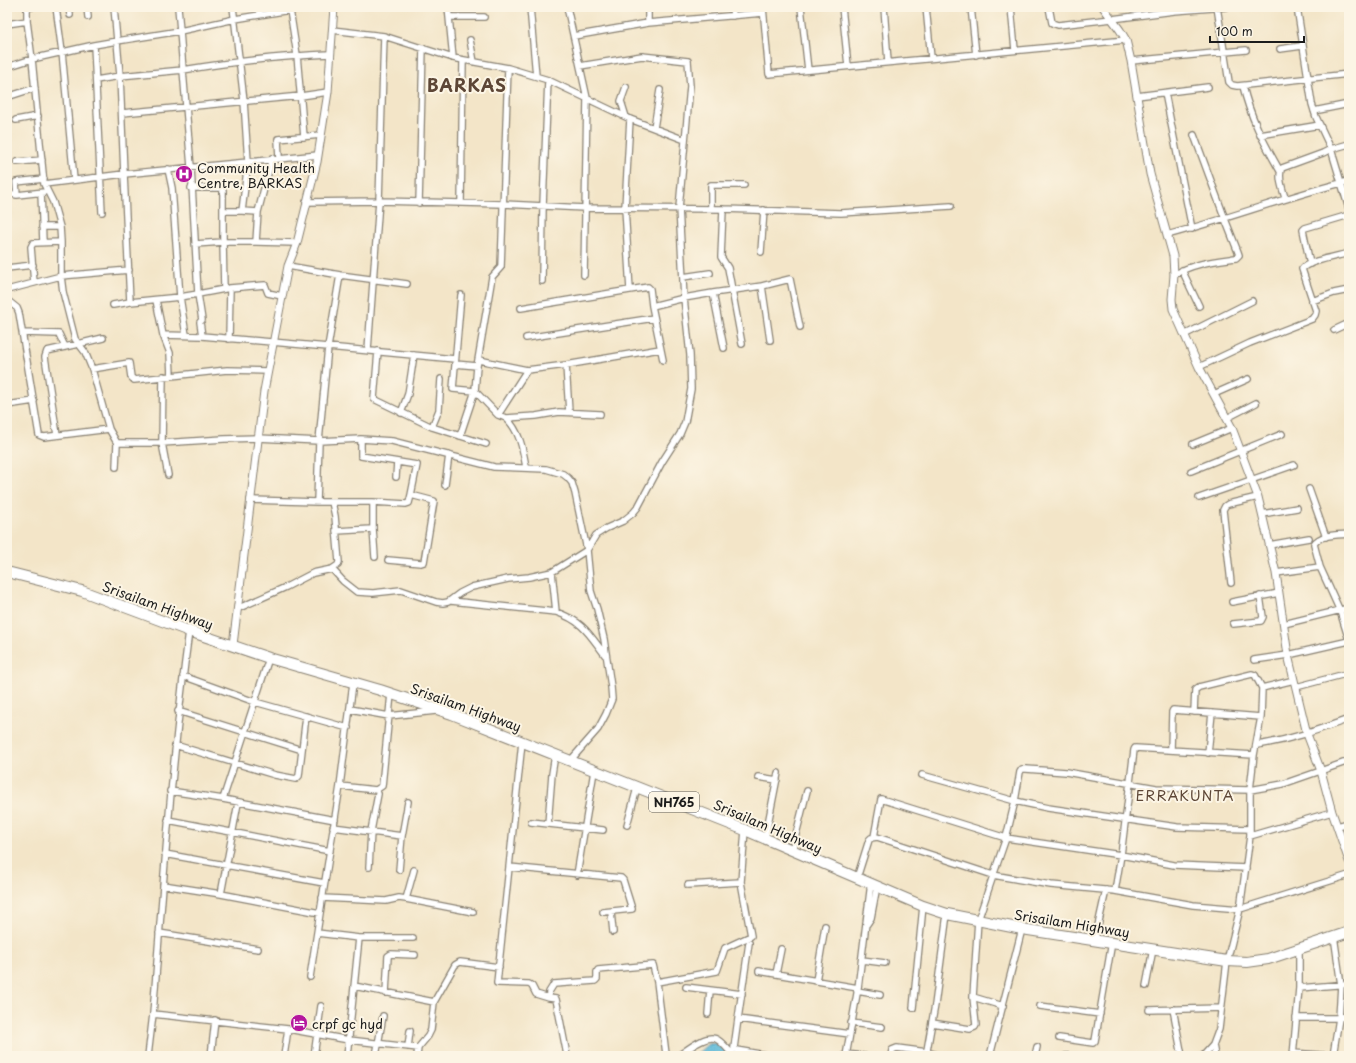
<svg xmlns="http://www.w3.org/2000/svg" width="1356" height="1063" viewBox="0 0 1356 1063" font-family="'Playpen Sans',sans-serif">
<defs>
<pattern id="water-ripples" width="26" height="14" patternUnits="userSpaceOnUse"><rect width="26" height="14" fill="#59b7d8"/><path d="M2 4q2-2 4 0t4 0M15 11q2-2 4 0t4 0" fill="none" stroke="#4994ae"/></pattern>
</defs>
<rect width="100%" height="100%" fill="#fcf5e5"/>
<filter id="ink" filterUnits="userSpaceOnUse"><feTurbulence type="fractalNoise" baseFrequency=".025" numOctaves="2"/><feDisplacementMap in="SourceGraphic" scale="8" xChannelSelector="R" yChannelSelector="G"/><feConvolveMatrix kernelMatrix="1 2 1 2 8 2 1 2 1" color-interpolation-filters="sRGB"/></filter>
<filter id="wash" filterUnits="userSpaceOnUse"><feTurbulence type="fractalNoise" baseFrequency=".012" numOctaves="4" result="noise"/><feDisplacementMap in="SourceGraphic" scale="16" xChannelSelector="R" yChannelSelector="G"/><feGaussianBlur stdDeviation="0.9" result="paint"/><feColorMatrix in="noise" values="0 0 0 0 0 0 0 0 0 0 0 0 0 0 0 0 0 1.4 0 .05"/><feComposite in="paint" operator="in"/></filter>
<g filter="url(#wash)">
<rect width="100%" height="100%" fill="#f3e5c8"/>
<path fill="url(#water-ripples)" stroke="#3a6a7a" d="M716,1043l4,1 10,12h-36l14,-12z"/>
</g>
<g filter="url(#ink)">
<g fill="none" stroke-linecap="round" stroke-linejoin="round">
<defs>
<path id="minor" d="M56,7l6,45 12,128
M69,7l1,8
M87,7l1,10
M178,7l2,24 -63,10 3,35 4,98 124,-12 -4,-61 -11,-94
M259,7l1,8
M448,7l5,51
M530,7l6,69
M567,7l20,91 -3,177
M648,7v16
M732,7l1,9
M763,7l6,67 357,-34
M801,7l7,63
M842,7l6,59
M884,7l4,55
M926,7l5,51
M971,7l5,48
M1011,7l4,43
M1049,7l3,16 6,2 54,-6 62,-8 52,-4
M1217,7l12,75 3,3 5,1 112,-12
M1297,7l15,97 4,13 15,32 18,60
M449,17h35
M7,24l20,-3
M332,30l52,6 69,22 55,10 40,12 82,39 55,21
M574,36l74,-13 115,-10
M470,40l4,22
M1280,49l22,-3
M1131,61l115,-11
M7,67l25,-8 -5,-38v-13l4,-1
M508,68l-7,199 -9,10 -15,89 -2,25 23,24 8,3 30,-2 23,-4 41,2
M96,80l24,-4 63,-6 -3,-39 55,-12 55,-9v-3
M1243,86c7,31 21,57 37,85
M1165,93l27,136
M1137,96l71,-9
M7,97l28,-9
M1314,111l35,-7
M122,113l179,-17 27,-4
M626,117l-5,-16 5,-14
M16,120l22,-4
M654,128l6,-38
M1260,135l60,-10
M304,137l-7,-82 -7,-45 19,-3
M279,158l-1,-19 43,-4
M17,162l25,-2
M44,184l-12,-125 62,-14
M191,188h30l2,2v21
M7,193l10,2 27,-3
M41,193l2,49
M17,195l-1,-13 28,-3
M1285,198c-2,-8 -8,-22 -3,-30l41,-15 8,-4 18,-5
M306,202l73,-1 124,3 82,4 138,1 118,4 110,-7
M419,203l4,-155
M461,203l2,-143
M711,209v-24h33
M723,209l-2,48 7,11 14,76
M242,211h-19v31h33
M102,212l-8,-167 23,-4 -3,-34
M258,212l14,-54
M42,227h18
M1167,235c61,-16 121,-39 182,-54
M297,243l-41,-1 2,-30 -16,-1 6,-49 70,-7
M195,244l28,-2 1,47
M761,252l3,-42
M1310,264l-7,-34 2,-2 44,-13
M288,266l52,9 67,9
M7,268l26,-3
M1182,270l17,36
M340,275l-12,72 127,12
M1174,275c19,-12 41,-14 62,-17l3,-3 -1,-3 -13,-33 -31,-84
M683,277l27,-4
M542,281l1,-76 5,-125
M34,283l27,-7 68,-6
M7,290l27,-7 -3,-36 2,-4 28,-1
M630,290l-5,-82 5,-89
M7,300l10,8 2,5 20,122 5,2 65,-8
M156,300l7,35 7,18 1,23
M1312,301l22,-8 15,-3
M130,302l-6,-128 -80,10 9,18 7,25 1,15v34l2,16 12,47 10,13 7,17 17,60 8,14h45l62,-4 34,-1 61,3 42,-2 31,2 102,26 52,2 17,5 5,4 4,5 3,10 12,57 4,41 6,18 7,30 7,48 1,12 -6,15 -8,15 -28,32
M113,305l17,-3 50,-5 -8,-109 -4,-19
M652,306l32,-8 29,-5
M521,308l127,-21 2,2 2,17 11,54
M1334,330l15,-7
M23,333l36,1 6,13
M163,335l39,1
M186,335l-6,-38 18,-3 -7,-127 -8,-97c49,-8 98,-14 147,-16
M1184,335l68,-34
M526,338l128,-20
M229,339l1,-51
M770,340l-8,-54 28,-7 10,48
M724,348l-11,-55 49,-7
M368,350l11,-149 5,-165
M378,351l-4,48 58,28
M479,360l48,10 39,-5 3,47
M455,364l22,2
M566,365l94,-16
M1199,367l51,-24 62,-24 3,-4 1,-4 -14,-42c5,-8 37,-13 47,-16
M92,369l37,-6 2,14 3,3 93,-10 41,1
M163,376l-1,67 6,32
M441,379l-2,31 -7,17 54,17
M1214,394l34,-15
M7,405l27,-4
M401,413l7,-19 6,-39
M498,415l29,-45
M506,418c14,13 17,32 20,49
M1227,418l29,-15
M57,435l-12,-78 2,-6 31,-7 25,-6
M460,436l15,-45 -22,-2 8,-94
M361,439v17l56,9 -6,30 23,6 -10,61 -3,1 -33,-3
M1193,444l39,-16
M116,467l1,-24
M1191,471l91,-37
M396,477l1,-15
M445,485l4,-30
M1309,489l17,48
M1199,498l95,-33
M250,500l67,2 2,-61 9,-94 -126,-11 -2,-14 2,-2 -4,-26 32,-6 35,-3 3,8 14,3
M332,502h41v27l-37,2
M373,502l33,2 3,-1 2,-8
M1262,514l35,-6
M373,529l2,28
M1349,534c-11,1 -29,0 -35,10l6,23 20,44 9,29
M1269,545l40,-7
M332,569l11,12 14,11 16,1 28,-3 35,12 7,1 5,-1 12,-9 12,-6 36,-8 21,-2 23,-5 35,-22 9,-15 11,-7 16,-7 10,-8 5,-6 24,-45 18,-28 5,-12 6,-33 -1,-34 -6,-57 -5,-90 11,-122 -2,-25 -46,-5 -62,10
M552,572l4,40c27,9 33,22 49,43
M1276,573l44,-6
M1231,583l-8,-73 2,-4 3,-2 30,-7
M451,601l105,11
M1232,602l47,-9
M239,608l47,-21 27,-14 19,-4 6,-4 1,-3 -4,-46 -3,-14h-15
M1233,624l28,-3 2,-4 -3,-21
M1284,624l65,-16
M1254,660l34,-5 61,-14
M183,676l72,26 93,26
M1296,687l53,-14
M350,709l39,7 47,-5
M178,711l124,39
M1194,712l1,-22 4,-3 53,-13 3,1 7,13
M522,742l-25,241 32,1 3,2 4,8 13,4v-6l5,-8 41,-3 2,-2v-7l1,-2 55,-5 4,17 60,-11 8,-23 26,-12 -10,-54 4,-52
M175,745l100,30 21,4 3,-3 7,-60
M1257,745c33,-5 61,-15 92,-26
M1171,750l1,-38 1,-2 88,7
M1208,753l4,-40
M922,775l93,26 33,7 129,19 73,2
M758,777l19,3
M340,786l36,4 6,-4 9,-92
M170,791l53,8 112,21
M223,799l46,-141
M168,820l162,31
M531,822l72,8
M548,824l4,-50 3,-19
M627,825l10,-37
M1337,826l12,-3
M333,827l69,9 6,-34
M1250,836l82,-24
M874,837l7,-38 125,39 115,17 53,10 72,3
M765,839l13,-66
M792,850l15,-59
M165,854l159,29
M369,867l2,-36 7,-37
M509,867l112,11 2,2 9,29 -29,3
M399,870l3,-34
M577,875l17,-104
M857,878l12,-38 2,-2 6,-1 116,38 58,10 64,6 78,14 47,4 109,-34
M163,885l58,9 99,19
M688,885l53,-3
M1115,891l6,-36 13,-105 1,-2 119,7
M221,894l17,-91
M322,898l64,3 13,-3 7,1 67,13
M406,899l8,-29
M611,912l2,20
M867,924l4,-6 6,-32
M159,933l99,16
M317,933l42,5
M1095,939l11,-49
M862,960l23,3
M759,971l99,17
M776,974l5,-25
M310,977l30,-191 13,-103
M816,981l9,-55
M657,982l9,72
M354,986l80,16
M1146,986l7,-37
M686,987l56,7
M1299,988l50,-4
M857,991l23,4
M386,993l2,-37 3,-2 24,1
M973,997l30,9
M549,998l7,1 11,56
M1040,1006l60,8
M913,1008l10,-102
M1173,1009l9,47
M1149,1010l72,-2
M153,1014c10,-128 19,-256 36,-383
M708,1014l2,-24
M1296,1018h43l10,-2
M738,1019l11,-76
M851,1023l31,4
M932,1023l38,6 5,-2 1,-2 -3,-28 5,-77 28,-82 9,-37 5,-29 2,-3h4l40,3 90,16 94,2 33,-6 66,-23
M1059,1038l34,5 2,-2 17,-99
M1213,1045l2,11
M408,1047l2,-16
M1293,1053l40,3
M846,1054l18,2
M148,1056l5,-42 135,15 61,11 69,8
M211,1056l4,-36
M284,1056l4,-27
M314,1056l7,-50
M347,1056l12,-118h54
M376,1056l7,-40
M417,1056l1,-8 10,-12 3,-6 3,-28 21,-37 5,-3 39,5
M678,1056c9,-6 30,-24 40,-16 6,4 11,11 16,16
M771,1056l-35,-6 -2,-2 4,-29 112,15
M846,1056l12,-68 13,-105
M891,1056l1,-6 5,-2 30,4 14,4
M926,1056l9,-51 12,-91
M990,1056l32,-127
M1035,1056l2,-9
M1066,1056h6
M1203,1056l10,-11 6,-16 8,-68 13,-52 10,-73v-46l4,-35 7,-38 1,-29 32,-8
M1293,1056l6,-68v-40
M1333,1056l6,-38 2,-33 -7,-49"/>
<path id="tertiary" d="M1103,7l17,23 6,10 5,21 19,113 23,82 1,19 -2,24 1,10 26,58 33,61 26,69 18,76 12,82 19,79 14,37 11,41 17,49
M233,645l31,-254 24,-125 9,-23 20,-81 11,-70 6,-85"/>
<path id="trunk" d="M7,572l75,19 107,40 80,27 111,32 72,24 293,116 178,76 24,8 75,15 205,32 20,1 21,-3 81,-27"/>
</defs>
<use href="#minor" stroke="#888072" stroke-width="8"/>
<use href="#tertiary" stroke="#888072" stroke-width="9"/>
<use href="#trunk" stroke="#888072" stroke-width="12"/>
<use href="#minor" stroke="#fff" stroke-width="5.5"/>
<use href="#tertiary" stroke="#fff" stroke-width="7"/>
<use href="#trunk" stroke="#fff" stroke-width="10"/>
</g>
</g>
<defs>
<symbol id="hospital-disc" viewBox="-11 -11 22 22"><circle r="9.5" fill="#b5179e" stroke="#fcf5e5"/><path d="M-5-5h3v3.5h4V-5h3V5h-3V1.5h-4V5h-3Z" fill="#fff"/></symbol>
<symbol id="hotel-disc" viewBox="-11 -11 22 22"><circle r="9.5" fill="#b5179e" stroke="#fcf5e5"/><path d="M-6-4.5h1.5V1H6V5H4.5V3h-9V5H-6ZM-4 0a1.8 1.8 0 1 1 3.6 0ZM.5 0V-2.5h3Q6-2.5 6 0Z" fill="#fff"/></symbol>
</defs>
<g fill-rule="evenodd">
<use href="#hospital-disc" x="174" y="164" width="20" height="20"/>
<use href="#hotel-disc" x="289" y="1013" width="20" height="20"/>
</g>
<g text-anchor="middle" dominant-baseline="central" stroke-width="4" stroke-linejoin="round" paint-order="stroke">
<rect fill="#fcf5e5" stroke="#5f5d58" stroke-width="1" x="649" y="792" width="50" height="20" rx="3"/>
<g font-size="12" font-weight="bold" fill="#1c1c1c">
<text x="674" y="802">NH765</text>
</g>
<g font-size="13" fill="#1c1c1c" stroke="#fcf5e5" text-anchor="start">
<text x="197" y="167">Community Health<tspan x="197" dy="15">Centre, BARKAS</tspan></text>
<text x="312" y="1023">crpf gc hyd</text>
</g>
<g font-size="13" fill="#1c1c1c" stroke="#fcf5e5">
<text transform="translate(158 605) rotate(20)">Srisailam Highway</text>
<text transform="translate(466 707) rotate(20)">Srisailam Highway</text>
<text transform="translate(768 826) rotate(23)">Srisailam Highway</text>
<text transform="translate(1072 923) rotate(9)">Srisailam Highway</text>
</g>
<g font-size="14" letter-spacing="1" fill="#5d4636" stroke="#fcf5e5">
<text x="1185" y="795">ERRAKUNTA</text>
</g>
<g font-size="17" font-weight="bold" letter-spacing="1" fill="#5d4636" stroke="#fcf5e5">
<text x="467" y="85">BARKAS</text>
</g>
</g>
<rect width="1356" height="1063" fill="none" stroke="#fcf5e5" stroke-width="24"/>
<path d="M1210 36v6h94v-6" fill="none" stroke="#1c1c1c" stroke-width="2"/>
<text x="1216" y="36" font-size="12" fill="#1c1c1c" stroke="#fcf5e5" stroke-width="3" paint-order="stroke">100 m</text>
</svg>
